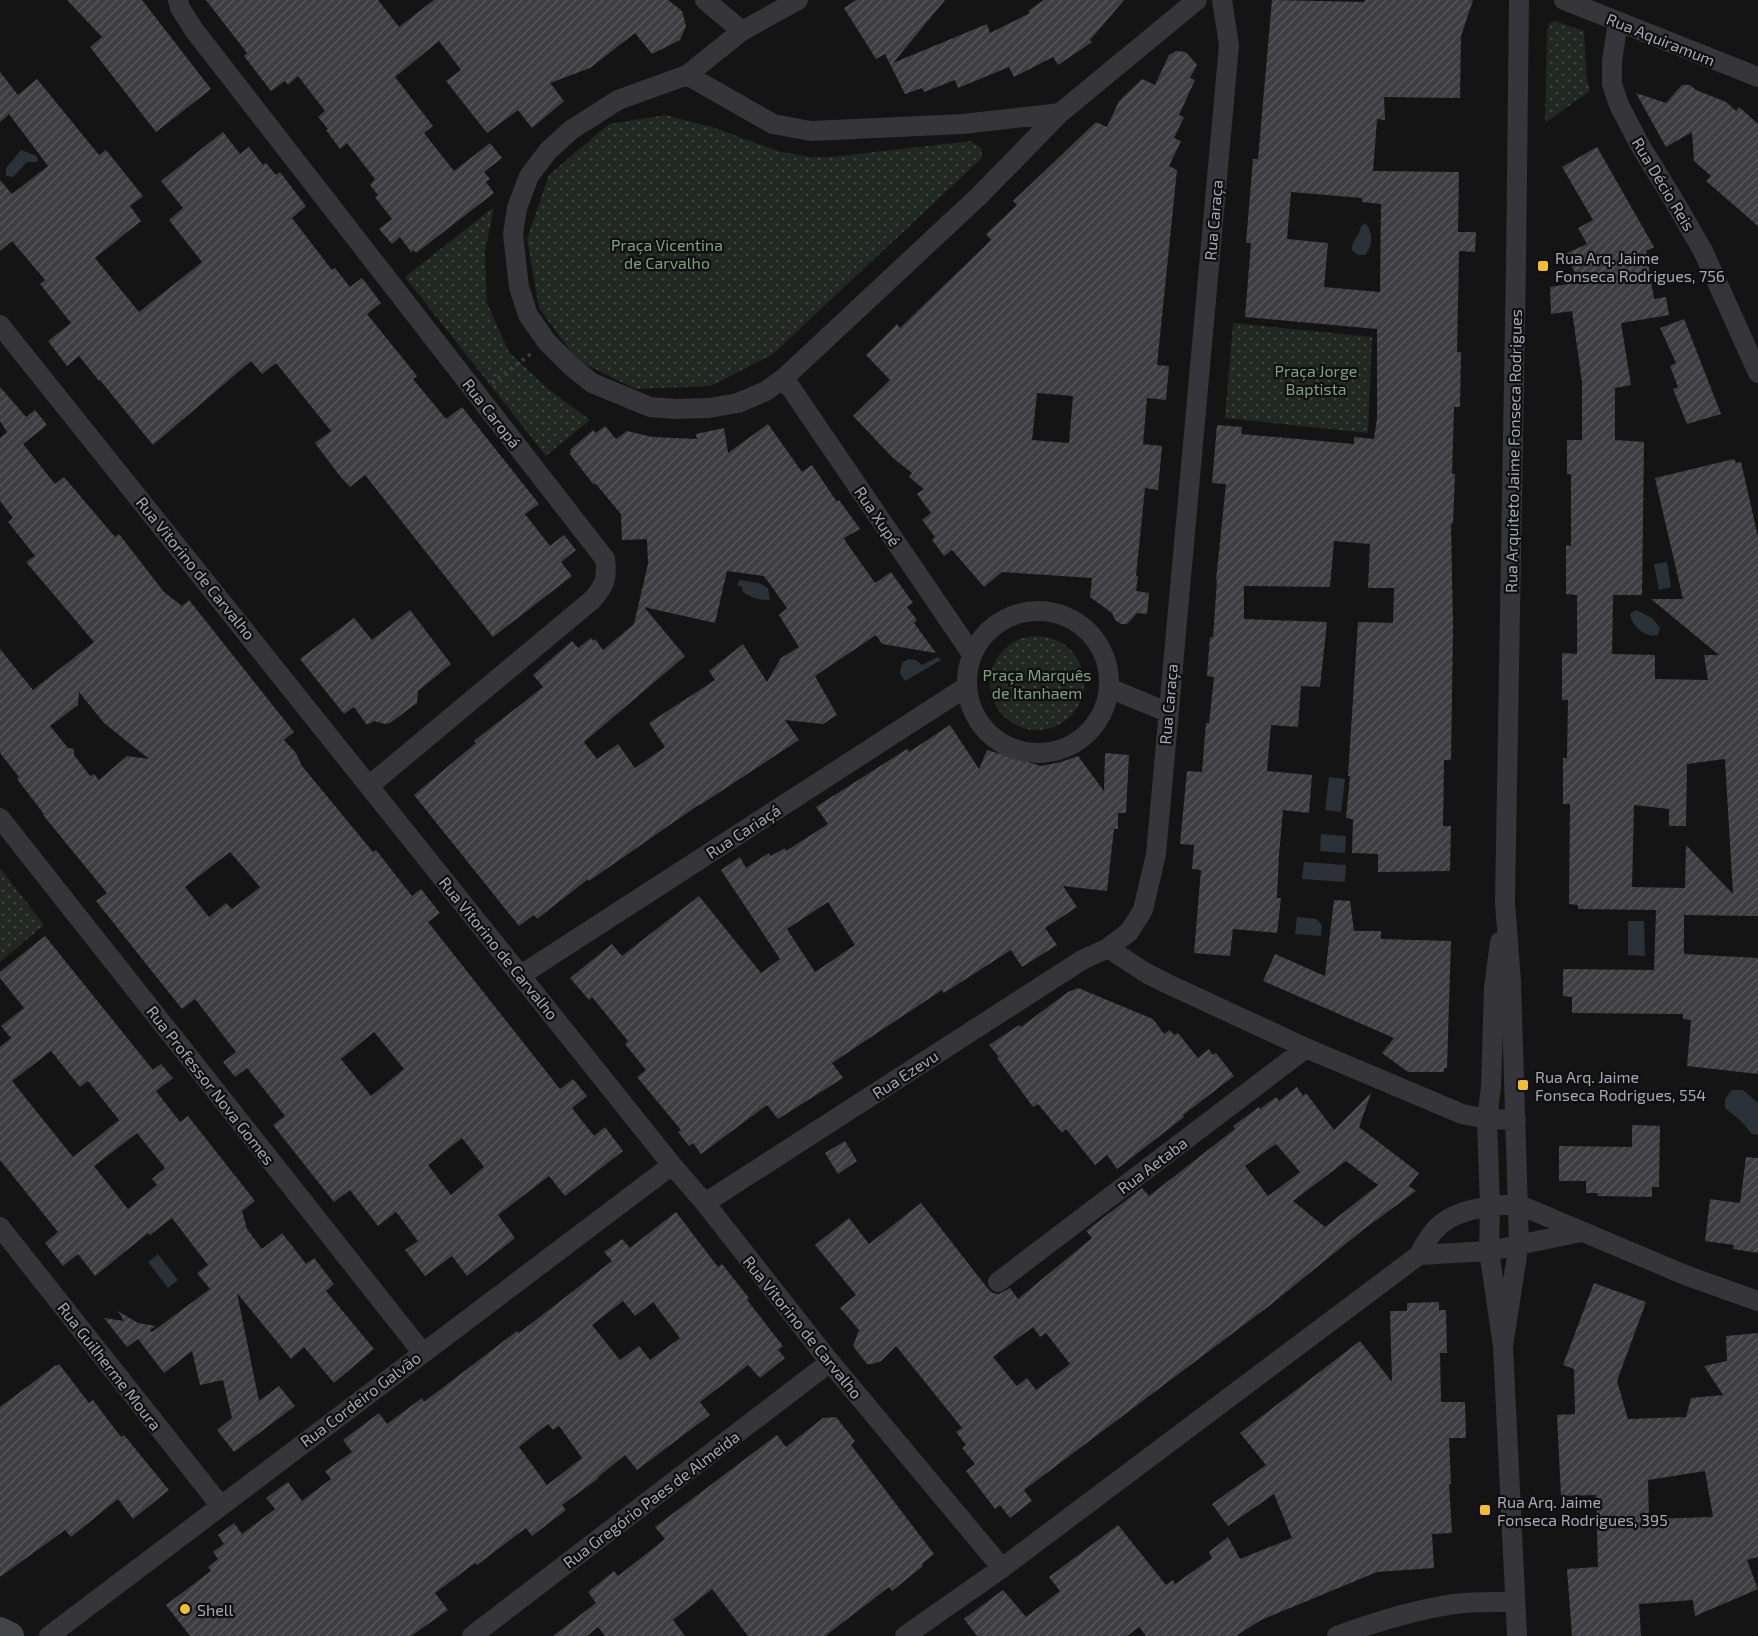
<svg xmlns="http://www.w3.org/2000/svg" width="1758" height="1636" viewBox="0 0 1758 1636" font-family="'Exo 2',sans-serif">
<defs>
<pattern id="grass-dots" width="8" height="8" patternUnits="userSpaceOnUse" patternTransform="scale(1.5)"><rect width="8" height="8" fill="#202821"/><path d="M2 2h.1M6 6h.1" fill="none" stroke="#3d443f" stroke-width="1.8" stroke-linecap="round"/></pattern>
<pattern id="building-hatch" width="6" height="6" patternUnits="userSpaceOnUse" patternTransform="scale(1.5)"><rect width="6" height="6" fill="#3e3e42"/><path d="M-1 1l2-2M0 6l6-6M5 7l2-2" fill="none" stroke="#57575b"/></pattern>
</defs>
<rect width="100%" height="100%" fill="#141415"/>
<path fill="url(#grass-dots)" d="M1555,21l29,10 2,43 4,17 -45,32 2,-93 2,-7z
M665,115l47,12 66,24 31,6h22l140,-16 10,7 1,10 -209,196 -62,32 -76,3 -58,-29 -38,-52 -12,-69 22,-64 60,-51z
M494,207l-9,45 2,51 22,49 39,37 42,31 -44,36 -141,-179z
M1233,323l139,14 -4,96 -143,-15z
M990 683a47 47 0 1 1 94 0a47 47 0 1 1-94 0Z
M0,868l44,57 -44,37z"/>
<path fill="#2a3139" d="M21,150l16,6 1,6h-11l-14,15 -7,-1v-8z
M1365,223c9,10 8,22 0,32h-7l-6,-5c-1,-9 8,-14 9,-24z
M1667,562l4,25 -12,3 -5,-26z
M739,580l20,3 9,5 2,12c-11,0 -20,-2 -28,-9l1,-4 -6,-2z
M1636,610l16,8 8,10 -2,7c-12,3 -26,-8 -28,-21z
M938,657l3,3 -36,21 -5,-8 2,-10 6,-4 8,1 6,5z
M1329,777l16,2 -4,33 -16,-2z
M1321,834l25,2 -1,17 -25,-2z
M1304,862l42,3 -1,17 -43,-3z
M1297,917l19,2 6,6 -1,11 -26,-2z
M1628,921h16l1,35 -17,-1z
M1732,1090h11l15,13v32l-6,-1 -11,-13 -16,-13v-9z
M158,1254l20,26 -10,8 -20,-26z"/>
<path fill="url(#building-hatch)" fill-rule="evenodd" d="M67,0h75l69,89 -55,43 -66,-85 12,-10z
M206,0h172l21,27 35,-27h234l14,11 4,15 -6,14 -28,14 -17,-21 -45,35 -40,15 14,18 -32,27 -14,-18 -31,23 -41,-52 15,-11 -22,-29 -44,36 38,49 -9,7 30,38 36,-28 12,15 -18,14 6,7 -4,3 8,11 -78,60 -2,-3 -3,2 -11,-15 -8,7 -13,-15 13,-10 -17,-22 3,-2 -8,-10 5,-6 -28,-36 -7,6 -14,-19 2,-1 -10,-12 7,-6 -27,-35 -10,9 -3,-4 -14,10 -27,-35 3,-3z
M856,0h89l-52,63 94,-39 3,9 40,-20 -2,-2 16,-11h80l-34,40 2,2 -34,23 -5,-8 -39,20 -5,-10 -51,21 -3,-8 -31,12 -2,-4 -17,6 -20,-40 -9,5 -32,-51z
M1272,0l92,2 1,-2h108l-12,36 -1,62 -76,-1 1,23 -8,-1 -4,52 86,1 -1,60h18l-1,20 -16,-1 -2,101h4l-1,55h-6l-2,67h3l-2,50h-2l2,103 -2,133h-7l-1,66h8l-1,45 -72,1v-18l-26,-1 1,-34 -7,-1 4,-42h-2l10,-154 35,1 1,-35h-26l2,-44 -36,-3 -4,46 -86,-1v33l83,3 -7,65 -19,-1 -3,41 -27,-2 -4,46 45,4 -3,38 -26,-3 -4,45 -2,43h4l-4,35 -44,-4 -3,27 -36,-3 7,-83 -9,-1 2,-24 -14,-1 7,-73 15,1 4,-49h3l5,-46 -7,-1 3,-39 3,1 4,-58h-1l10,-96 -14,-1 5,-58 25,2 -1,7 113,10v-7l20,2 3,-21v-89l-132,-12 6,-74h-5l7,-84h5zM1291,192l71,6v4l19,2 -1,88 -56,-5 4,-44 -41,-4z
M1176,51l10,1 11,13 -7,13 5,2 -16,35 5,2 -10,21 7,3 -12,25 8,4 -20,195 12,1 -3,34 -19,-2 -4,46 19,2 -4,44 -13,-2 -9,88h2l-2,15 13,2 -2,21 -10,-1 -10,11h-6l-6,-4 -3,-7 -22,-16 2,-19 -90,-6 -18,15 -32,-37 -8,6 -12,-16 3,-3 -13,-17 9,-7 -14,-19 7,-5 -15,-12 3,-4 -19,-15 -40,-42 37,-36 -24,-25 31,-31 3,4 91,-88 -5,-6 31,-29 -4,-4 83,-79 11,5 12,-26 23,-22 13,6 14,-30zM1037,393l36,3 -4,47 -37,-3z
M0,72l18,23 19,-16 62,76 7,-5 37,46 -13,10 11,15 -46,37 44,54 63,-50 -33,-42 14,-12 -22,-27 62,-49 17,22 9,-7 14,18 3,-2 10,12 4,-3 26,34 -14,12 40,52 3,-2 15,19 12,-9 19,25 -14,11 50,62 -4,3 33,40 16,-12 77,97 -14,10 25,32 14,-11 12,15 -15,12 11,14 -79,61 -128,-162 -15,12 -11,-12 -24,-32 16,-12 -55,-68 -14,11 -11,-13 -98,84 -53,-65 -1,1 -20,-25 -12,10 -19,-25 23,-18 -31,-39 5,-4 -33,-39 -12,10v-71l12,14 36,-28 -39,-52 -9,8z
M1682,85h8l6,5 30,12 10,9 3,-4 19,17v102l-52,-45 5,-5 -17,-15 -2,-29 -26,15 -30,-54 30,10z
M1597,147l57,100 -8,4 8,48 12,-2 3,18 -48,8 10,62 -16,3v52l29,2 -2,153h-29l-1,59 43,1v24l53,1 -4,-25h15l-68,-56h32l-28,-121 79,-19 2,4 5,-1 17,75v379l-74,-1v39l74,4v116l-71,-8 4,-46 -8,-1v-5l-111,-1v-16l-9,-1v-27l91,1 2,-60 -78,-1v-4l-9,-1 1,-100h-7v-46h4l1,-58h-6v-47l15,1v-59l-11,-1v-49l5,1v-72h-4v-34h15v-58l-10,-71 -21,3 -1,-27 30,-5 -15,-28 22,-10 -9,-16 15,-8 -31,-53zM1725,759l8,135 -47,-49 -1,43 -53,-1 2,-82 35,4v17h17l1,-62z
M1684,319l37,95 -34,10 -14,-35 5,-2 -8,-21 6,-3 -16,-35z
M0,387l26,30 9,-7 12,15 -24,19 32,40 9,-7 51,60 4,-3 45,58 18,14 7,-6 105,132 -10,8 12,13 6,13 71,86 3,-2 36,46 9,-7 19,24 -12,9 132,167 13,-10 14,17 -15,12 22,28 11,-9 18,24 -58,45 -16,-20 -51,39 17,23 -48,38 -15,-20 -27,20 -20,-26 13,-9 -22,-29 -18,14 -28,-36 -16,12 -61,-77 12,-9 -38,-48 -12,9 -12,-15 13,-10 -41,-53 -13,10 -86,-108 11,-8 -64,-78 1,-1 -27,-35 2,-2 -19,-24v-104l33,41 61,-48 -68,-80 9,-6 -27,-34 5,-4 -13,-17v-63l7,-6 -7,-11zM79,692l25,31 45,36 -22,-3 -28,24 -5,-6 -4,2 -16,-21v-6l-6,-1 -18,-22 28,-21zM230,852l30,35 -28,22 -6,-6 -17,14 -24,-30zM374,1032l30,37 -33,27 -30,-37zM462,1138l22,29 -33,28 -23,-30z
M768,424l34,48 10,-7 25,37 2,-2 21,29 -16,9 2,4 29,41 16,-11 22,31 -6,4 10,13 -3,3 22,30 -54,-9 -6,-9 -61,41 22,39 -14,9 -38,-4 14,20 -99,65v-1l-111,77 -1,-2 -51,40 -3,-4 -15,11 -105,-131 62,-52 -2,-2 69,-54 -10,-12 39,-34 6,7 13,-10 2,3 2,-2 8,11 31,-26 14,-60 -1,-25 -25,1 -1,-26 -26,-31 -1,2 -25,-32 2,-1 -1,-2 23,-20 3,3 9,-7 11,13 11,-8 25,6 45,2 -1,-5 28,-6 4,25zM727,571l37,5 23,32 -8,7 20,32 -18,11 -14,24 -24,-38 -34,27 6,9 -66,43 16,24 -30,21 -17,-24 -21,15 -13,-17 101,-86 -41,-49 71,16z
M410,610l41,54 -33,27 -1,12 -27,20 -5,1 -11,-3 -7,4 -13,-18 -10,7 -44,-55 54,-41 18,22z
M950,725l29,44 8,-19 54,16 20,-4 17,-6 26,35 1,-38 24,2 -3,58h-8v16h-4l-7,62 -44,-5 14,21 -32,21 12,17 -35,22 -11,-17 -67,43 -2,-3 -110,73 11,15 -65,41 -11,-14 -66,49 -8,-11 -4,3 -11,-14 3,-2 -44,-53 9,-7 -21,-26 3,-3 -36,-44 -3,3 -19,-22 42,-34 10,12 77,-60 62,77 19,-14 -59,-89 19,-13 6,11 23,-15 2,3 14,-8 1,3 42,-27 -12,-17 91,-58 2,3zM828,902l27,43 -40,27 -28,-43z
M1334,900l16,1 4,30h27v8l70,2 -4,127h-3v4h-36l-26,-19 12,-15 -131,-57 12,-27 50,22z
M45,936l108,134 8,-6 12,14 -17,13 24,31 8,-6 67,85 -13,10 5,18 15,20 20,-16 24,31 8,-6 20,26 -8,7 48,58 -40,34 -30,-36 -13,12 -54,-66 22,108 20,-15 16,20 -61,46 -17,-22 15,-12 -9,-38 -23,5 -8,-34 -28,22 -26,-34 -11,8 -23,-29 20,3 -6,-10 20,12 18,3 -6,4 2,2 58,-43 -13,-16 11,-8 -36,-47 -22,17 -2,-2 -53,43 -17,-22 -15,12 -18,-23 13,-11 -58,-72v-113l11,-9 -10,-12 23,-18 -24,-30v-6zM51,1051l29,36 8,-6 31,39 -46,37 -61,-76zM137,1133l28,35 -13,11 5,6 -29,24 -34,-43z
M1078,988l75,31 11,15 6,-4 4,5 4,-2 20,25 11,-9 4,6 3,-2 18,23 -51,39 1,2 -67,52 -10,-14 -12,10 -29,-36 -4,4 -24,-29 -5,3 -36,-49 2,-1 -10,-12 30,-20 2,2 47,-35z
M1297,1087l6,9 3,-3 28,37 37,-37 -12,34 60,46 -10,13 7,5 -52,38 -95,77 -245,184 8,11 -22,17 -10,-13 -5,4 -29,-38 9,-7 -13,-16 4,-3 -10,-13 6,-4 -66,-82 -15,15 -9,3h-5l-14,-18 6,-16 -19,-22 16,-13 -41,-50 34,-27 20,26 52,-41 68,87 4,3 6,1 11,-6 8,11 74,-61 -6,-7 56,-43 7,8 86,-67 -2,-3 26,-19 1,2 16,-12 3,4zM1276,1144l24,28 -32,24 -23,-30zM1346,1161l32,24 -53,42 -32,-26zM1033,1327l7,10 6,-4 24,31 -34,26 -9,-12 -10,8 -24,-29z
M1632,1125l28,1 -1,61h-7v10l-55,-1 1,-3h-12v-12h-27v-35l73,1z
M845,1141l12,20 -19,13 -13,-21z
M1746,1157l12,1v95l-25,-4 1,-4 -29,-4 5,-42 30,4z
M676,1212l42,55 4,-3 27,34 -2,2 36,46 -5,4 7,8 -25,20 -12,-13 -48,37 10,13 -73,55 -12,-15 -27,22 1,1 -37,27 4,5 -34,26 -6,-8 -49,37 -2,-2 -40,30 13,17 -37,26h-221l-24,-31 45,-34 -3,-4 10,-8 -5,-7 11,-8 -6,-9 16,-12 8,11 33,-25 -9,-11 22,-16 14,19 29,-22 -6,-8 27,-19 -9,-12 36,-27 8,11 35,-26 2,4 93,-71 2,2 93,-72 -8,-9 18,-13 8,9zM623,1301l12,15 18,-14 27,36 -30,22 -11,-14 -19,14 -28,-35zM548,1424l5,6 6,-4 23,32 -35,27 -28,-38z
M1594,1283l52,19 -29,79 11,38 58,-2 5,-19 32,-3 -19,-29 23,-5 -1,-25 32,-3v224l-11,3 11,29 -63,27 -2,-16 -54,4 2,32h-69l-5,-67 31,-2 -2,-72 -35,1 -4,-81 18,-1 -1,-45 -11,-4zM1705,1471l8,46 -64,2 -1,-39z
M1439,1302v8h7l1,43h-7l1,49h24l1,36h-17l2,46h-2l3,49 -20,1 2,34 -57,4 -116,48 -25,16h-90l-7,-9 -12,9h-150l-13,-17 39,-29 23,27 34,-26 -11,-14 69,-52 48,60 7,-5 2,4 37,-26 -3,-6 19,-15 12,22 52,-21 -18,-44 -46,32 -16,-22 54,-39 -26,-32 120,-92 32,41 -2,-71h17v-8z
M59,1364l30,39 4,-3 28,37 3,-2 45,55 -36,29 -15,-20 -47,38 -6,-7 -65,47v-170l56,-42 1,1z
M836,1417l19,24 -4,4 83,109 -12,10 1,2 -31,25 -3,-4 -64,49h-77l-36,-47 -39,31 12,16h-80l-7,-9 -11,9h-34l43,-33 -8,-11 26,-21 4,5 47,-37 -10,-12 122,-92 9,12 37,-29z"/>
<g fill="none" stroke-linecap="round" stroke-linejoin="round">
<path stroke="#3b3c41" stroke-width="4" stroke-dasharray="3 4.5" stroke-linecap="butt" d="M492,383l40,-30"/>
<path stroke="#35353a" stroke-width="20" d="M178,0l2,8 14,22 411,529c3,19 -1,28 -13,41l-222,185
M705,0l37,31
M1222,0l7,45 -73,809 -13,56 -14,22 -21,16 38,25 22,11 138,64 156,66 25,5 29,1
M1564,0l194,77
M1618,22l-6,39v23l7,21 22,42 32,52 30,52 55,122
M687,75l55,-44 56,-31
M1060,113l-97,11 -152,7 -38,-7 -86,-49 -69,25 -47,30 -23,21 -19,25 -12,32 -4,26 6,53 9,28 19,27 23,23 22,18 58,24 25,2 34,-1 29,-5 28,-12 18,-13 195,-182 81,-83 137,-113
M0,325l672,840 33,38 125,159 172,206
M784,378l188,276
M967 682a71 71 0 1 1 142 0a71 71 0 1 1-142 0Z
M1109,688l58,24
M0,818l422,534
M1500,942l-6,46 -3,99 -4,32 3,87 -1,45 14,95 14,290
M521,975l445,-288
M705,1203l377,-243 26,-12
M0,1227l220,278
M1419,1255l70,-4 92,-19
M998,1282l308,-234
M1503,1346l16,-103 -8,-261 -6,-80 11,-638 3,-264
M49,1636l623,-471
M472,1636l358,-274
M905,1636l97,-68 417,-313c4,-8 9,-17 15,-24 19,-23 56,-25 83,-27l168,71 73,26
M1337,1636c38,-14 77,-26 117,-32 20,-3 41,-2 61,-2"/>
<path stroke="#43444a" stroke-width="28" d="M0,1631l10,5"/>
</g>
<g fill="#f2be2f" stroke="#0f0f10" stroke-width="2">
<rect x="1537" y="260" width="12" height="12" rx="3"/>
<rect x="1517" y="1079" width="12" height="12" rx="3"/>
<rect x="1479" y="1504" width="12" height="12" rx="3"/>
<circle cx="185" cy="1609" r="6"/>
</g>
<g text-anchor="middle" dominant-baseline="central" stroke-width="4.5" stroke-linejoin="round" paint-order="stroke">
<g font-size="16" fill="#a5a9b6" stroke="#0f0f10">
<text transform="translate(1661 39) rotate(22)">Rua Aquiramum</text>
<text transform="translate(1664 184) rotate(59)">Rua Décio Reis</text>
<text transform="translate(1213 220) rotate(-85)">Rua Caraça</text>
<text transform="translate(492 413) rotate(52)">Rua Caropá</text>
<text transform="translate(1513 451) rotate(-89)">Rua Arquiteto Jaime Fonseca Rodrigues</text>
<text transform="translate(878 516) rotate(56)">Rua Xupé</text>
<text transform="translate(196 568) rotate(51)">Rua Vitorino de Carvalho</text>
<text transform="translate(1168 704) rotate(-85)">Rua Caraça</text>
<text transform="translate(743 831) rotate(-33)">Rua Cariaçá</text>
<text transform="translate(499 948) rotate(51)">Rua Vitorino de Carvalho</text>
<text transform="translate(905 1074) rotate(-33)">Rua Ezevu</text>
<text transform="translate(211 1085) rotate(52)">Rua Professor Nova Gomes</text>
<text transform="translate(1152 1165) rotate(-37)">Rua Aetaba</text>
<text transform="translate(803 1327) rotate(51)">Rua Vitorino de Carvalho</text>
<text transform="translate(110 1366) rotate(52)">Rua Guilherme Moura</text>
<text transform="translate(360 1399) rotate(-37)">Rua Cordeiro Galvão</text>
<text transform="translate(651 1499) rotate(-37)">Rua Gregório Paes de Almeida</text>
</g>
<g font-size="16" fill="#7ca181" stroke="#0f0f10">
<text x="667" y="244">Praça Vicentina<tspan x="667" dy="18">de Carvalho</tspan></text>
<text x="1316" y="370">Praça Jorge<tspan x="1316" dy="18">Baptista</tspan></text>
<text x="1037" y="674">Praça Marquês<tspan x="1037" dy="18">de Itanhaem</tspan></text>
</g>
<g font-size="16" fill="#a5a9b6" stroke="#0f0f10" text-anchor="start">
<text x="1555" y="257">Rua Arq. Jaime<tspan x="1555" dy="18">Fonseca Rodrigues, 756</tspan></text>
<text x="1535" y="1076">Rua Arq. Jaime<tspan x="1535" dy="18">Fonseca Rodrigues, 554</tspan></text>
<text x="1497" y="1501">Rua Arq. Jaime<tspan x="1497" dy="18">Fonseca Rodrigues, 395</tspan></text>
<text x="197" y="1609">Shell</text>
</g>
</g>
</svg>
